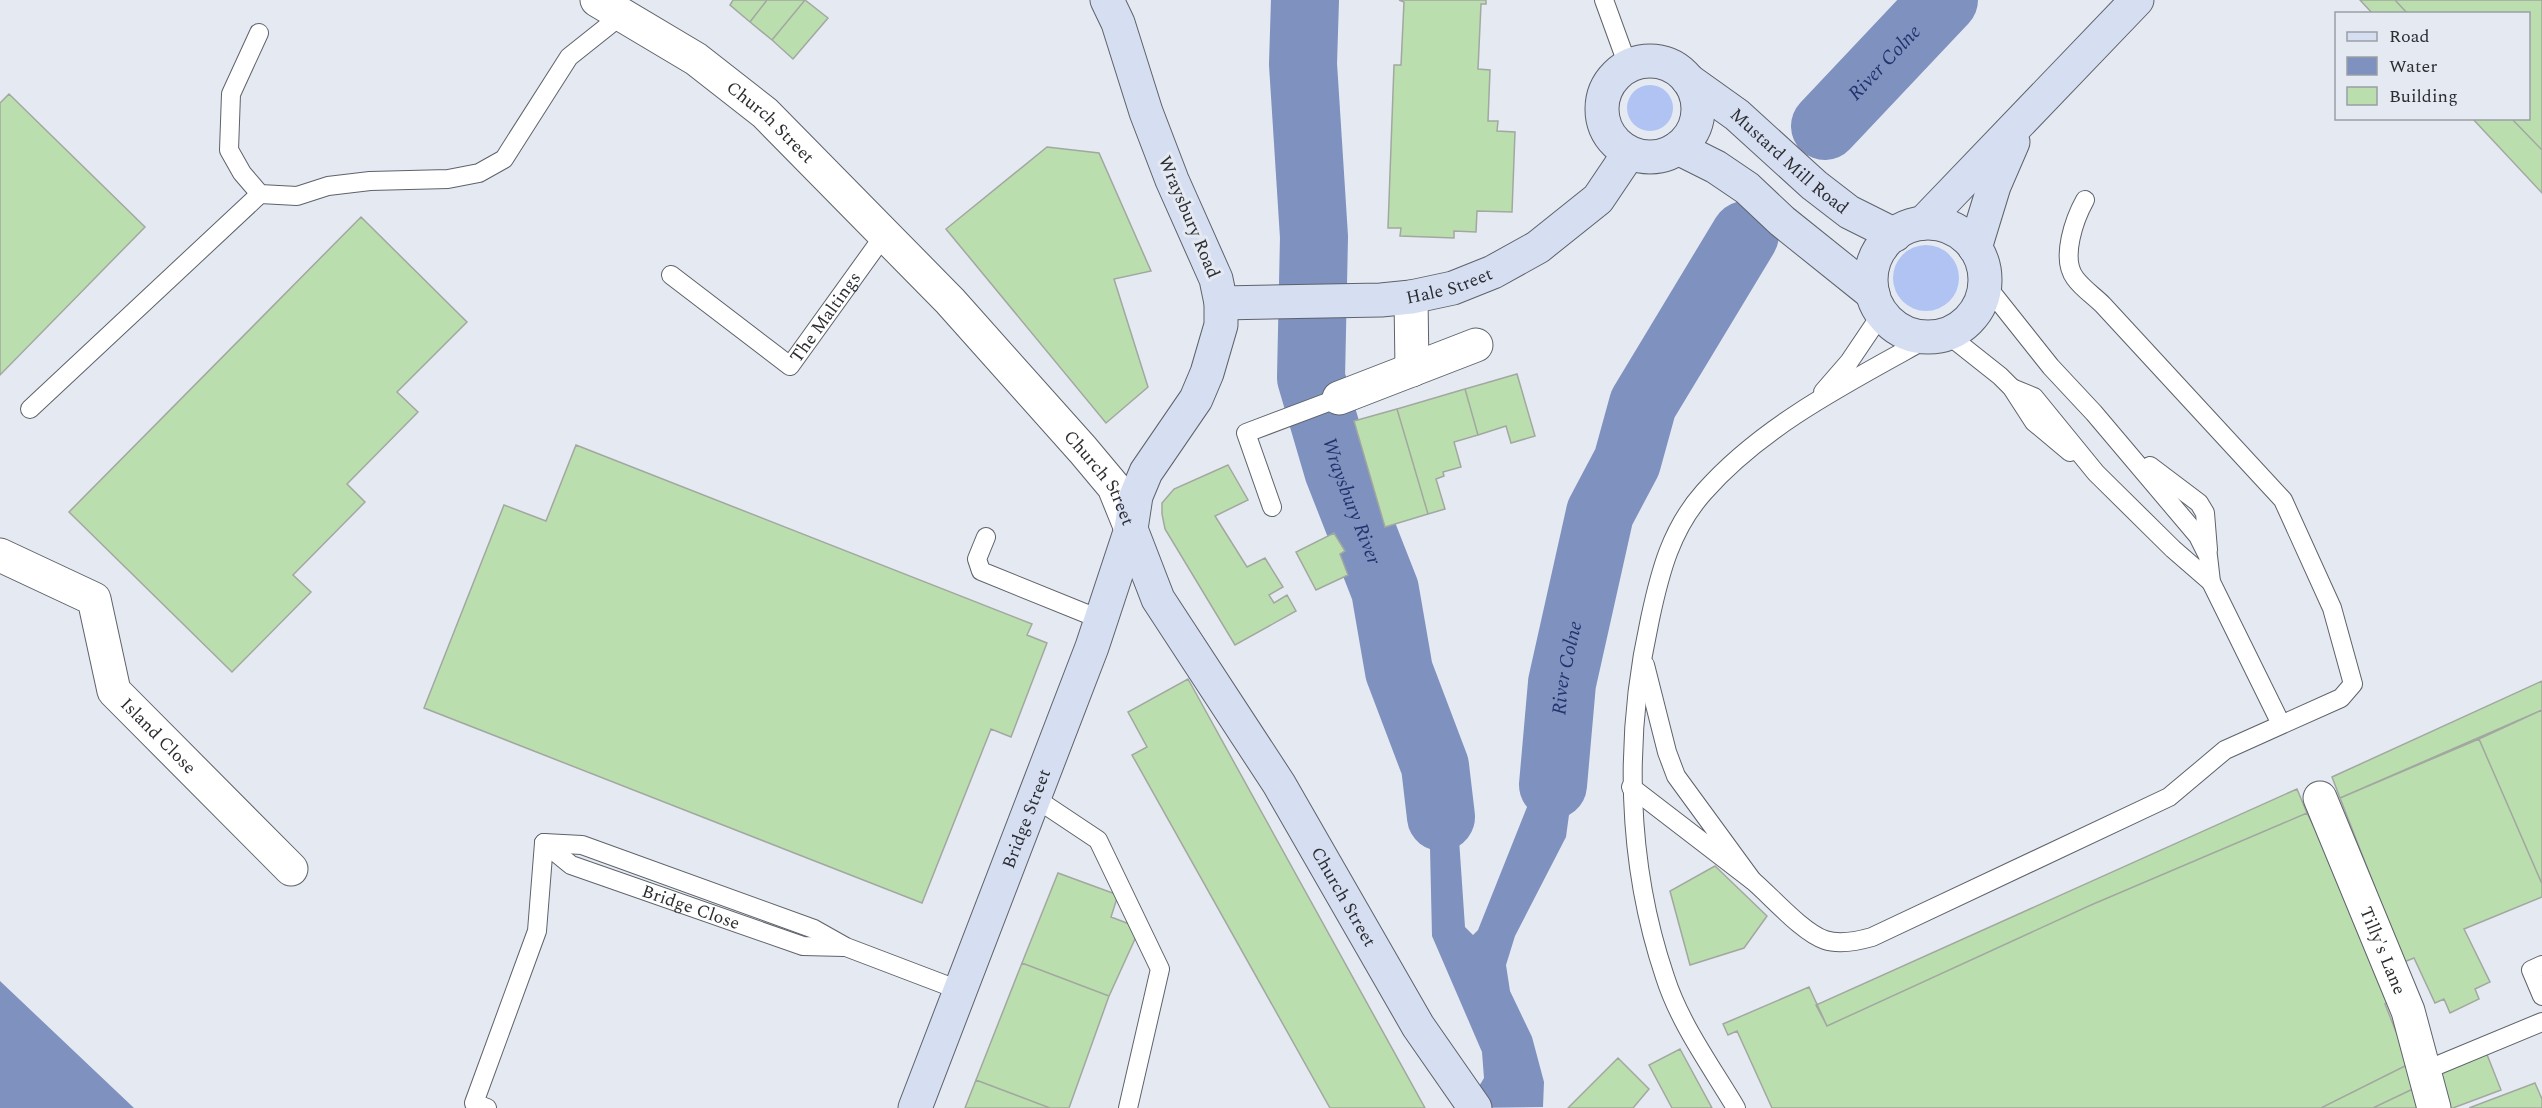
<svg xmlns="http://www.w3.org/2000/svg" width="2542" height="1108" viewBox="0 0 2542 1108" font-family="Spectral,serif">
<rect width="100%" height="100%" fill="#e5e9f2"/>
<path fill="#b0c3f2" d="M1627 108a23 23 0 1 1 46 0a23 23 0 1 1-46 0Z
M1893 278a33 33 0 1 1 66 0a33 33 0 1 1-66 0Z"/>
<path fill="#7e91bf" d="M1586,689l-20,148 -51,99 -9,29 4,26 22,46 12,45 -1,25 -77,1 18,-30 -2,-26 -50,-116 -3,-132 -6,-38 -14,-29 26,-21 22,94 8,117 8,8 5,-5 49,-123 10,-34 1,-38 7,-39z
M0,981l134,127h-134z"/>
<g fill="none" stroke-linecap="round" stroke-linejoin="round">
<g stroke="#7e91bf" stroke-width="68">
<path id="s1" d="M1305,0l-2,64 11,173 -3,141 27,92 47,120 14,81 36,95 6,51"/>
<path id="s2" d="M1825,126l119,-126"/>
<path id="s3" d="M1553,785l9,-102 38,-170 27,-51 16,-58 102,-169"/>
</g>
</g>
<path fill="#bbdeaf" stroke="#a2a8a0" stroke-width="1.5" d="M733,0h34l-17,22 -20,-17z
M767,0h38l-33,40 -22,-18z
M805,0l23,18 -35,41 -21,-19z
M1399,0h87v4h-5l-3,65 12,1 -2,51h10l-1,10 18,1 -3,80 -35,-1 -1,21 -22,-1v7l-54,-2 1,-8h-13l6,-163h7l3,-63z
M2360,0h35l13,14h-35z
M2395,0h147v150l-31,-32h17v-104h-120z
M9,94l136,133 -145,148v-272z
M2472,118h39l31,32v43z
M1047,147l52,6 52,118 -37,8 34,108 -42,36 -160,-194z
M361,217l106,105 -70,70 21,20 -71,72 18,18 -72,73 18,17 -79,80 -163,-160z
M1517,374l18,62 -24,7 -5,-17 -28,9 -13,-46z
M1465,389l13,46 -24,7 7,25 -18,5 1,4 -8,3 9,30 -17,5 -31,-105z
M1397,409l31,105 -43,13 -31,-106z
M576,445l456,179 -5,11 20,8 -36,94 -20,-8 -69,174 -498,-195 80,-203 42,16z
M1228,465l20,35 -33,16 32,51 18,-9 18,29 -14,8 5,8 13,-8 9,16 -61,34 -70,-116 -3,-15v-11l12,-14z
M1334,533l11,18 -5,3 8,21 -32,15 -20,-38z
M1188,679l237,429h-95l-198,-353 15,-8 -19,-35z
M2542,681v29l-202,88 -8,-21z
M2542,710v174l-63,-145z
M2479,739l63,145v13l-78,32 26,53 -15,7 4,10 -29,14 -6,-14 -9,4 -21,-45 -10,4 -64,-164z
M2297,789l10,24 -216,92 -264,121 -11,-21z
M2307,813l92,185 -14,6 24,60 -88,44h-549l-35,-77 -9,4 -5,-11 86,-37 18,39 264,-121z
M1715,866l52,50 -23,32 -54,17 -20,-74z
M1058,873l60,22 -7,22 29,11 -31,68 -87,-33z
M1022,963l87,33 -40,112h-19l-74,-28z
M1680,1049l32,59h-40l-23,-43z
M2486,1052l15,38 -48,18h-8l-14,-34z
M1618,1058l31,31 -16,19h-65z
M2409,1064l8,23 -44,21h-52z
M976,1080l74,28h-85z
M2535,1083l7,16v9h-73z
M2417,1087l9,21h-53z"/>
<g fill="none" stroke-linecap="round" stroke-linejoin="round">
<defs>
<g id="lane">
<path d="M1604,0l24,66"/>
<path d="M259,33l-28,61 -2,56 13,23 18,21 37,2 31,-10 42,-5 78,-2 31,-6 25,-14 65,-102 54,-43"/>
<path id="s4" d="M671,275l119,91 95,-132"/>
<path d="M1985,284l66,83 43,46 104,123 10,20 3,26 70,142"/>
<path d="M1947,334l53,42 12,12 22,34 36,30"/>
<path d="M2012,388l22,9 62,76 77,76 38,33"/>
<path d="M1823,392l26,-30 33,-49"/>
<path d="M30,409l230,-215"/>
<path d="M2150,466l49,37 6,10 3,37"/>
<path d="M1272,507l-26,-74 93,-35"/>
<path d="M986,537l-9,22 4,12 121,49"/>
<path d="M1631,787l121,93 -76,-104 -9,-24 -22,-87"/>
<path d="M1035,798l63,42 62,129 -32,139"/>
<path d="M544,843l38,2 232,84 32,18 113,43"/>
<path id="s5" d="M544,843l27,22 232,81 41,1"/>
<path d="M1752,880c20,17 50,52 73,60 15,5 33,1 47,-3l297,-140 56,-47 116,-52 12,-14 -21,-76 -49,-108 -180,-195c-9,-9 -21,-17 -28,-27 -15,-20 0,-60 10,-78"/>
<path d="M2542,965l-11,5 11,26"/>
<path d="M2419,1073l123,-51"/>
<path d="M487,1108l-13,-5 63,-172 7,-88"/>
<path d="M1736,1108c-25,-42 -56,-84 -71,-131 -39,-115 -41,-241 -15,-358 10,-47 21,-90 54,-127 60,-68 147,-111 226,-155"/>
</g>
<g id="street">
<path id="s6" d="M597,0l99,59 69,54 185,188 133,149 31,37 17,42"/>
<path d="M1411,297l1,73"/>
<path d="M1339,398l137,-53"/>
<path id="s7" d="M0,555l94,44 20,92 177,178"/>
<path id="s8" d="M2320,798l88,213 26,97"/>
</g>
<g id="secondary">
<circle cx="1650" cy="109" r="48"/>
<path id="s9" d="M1688,80l49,35 77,70 35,27 46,23"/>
<path d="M1678,148l38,19 31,21 35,33 91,73"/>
<path d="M1923,223l214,-223"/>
<circle cx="1928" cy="280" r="57"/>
<path d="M1975,248l19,-62 19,-44"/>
<path id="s10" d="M1221,303l160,-3 30,-3 42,-9 40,-16 45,-25 60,-48 31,-46"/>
<path id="s11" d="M1131,529l27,70 121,185 139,242 57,82"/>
<path id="s12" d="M915,1108l177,-461 39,-118 5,-33 10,-24 50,-73 11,-26 14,-48v-22l-5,-24 -44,-99 -26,-68 -28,-89 -11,-23"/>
</g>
</defs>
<use href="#lane" stroke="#5e626a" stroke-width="20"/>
<use href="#street" stroke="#5e626a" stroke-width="35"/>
<use href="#secondary" stroke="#5e626a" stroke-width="35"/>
<use href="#lane" stroke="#fff" stroke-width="18"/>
<use href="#street" stroke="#fff" stroke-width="33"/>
<use href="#secondary" stroke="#d6def2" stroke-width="33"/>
</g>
<g text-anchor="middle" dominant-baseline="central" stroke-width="6" stroke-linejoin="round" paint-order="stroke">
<g font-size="18" fill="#2b2d31" stroke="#e5e9f2">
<text stroke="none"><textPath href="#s6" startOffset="213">Church Street</textPath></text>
<text stroke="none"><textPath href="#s9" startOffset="130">Mustard Mill Road</textPath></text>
<text transform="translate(1189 217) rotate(67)">Wraysbury Road</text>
<text stroke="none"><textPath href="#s10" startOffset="230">Hale Street</textPath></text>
<text stroke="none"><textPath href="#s4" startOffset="210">The Maltings</textPath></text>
<text stroke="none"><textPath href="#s6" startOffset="699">Church Street</textPath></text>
<text stroke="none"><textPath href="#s7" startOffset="261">Island Close</textPath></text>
<text stroke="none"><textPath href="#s12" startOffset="310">Bridge Street</textPath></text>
<text stroke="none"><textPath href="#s11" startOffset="426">Church Street</textPath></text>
<text stroke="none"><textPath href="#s5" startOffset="162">Bridge Close</textPath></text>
<text stroke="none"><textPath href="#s8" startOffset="165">Tilly's Lane</textPath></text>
</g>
<g font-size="20" font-style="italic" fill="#21346d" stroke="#e5e9f2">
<text stroke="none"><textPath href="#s2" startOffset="87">River Colne</textPath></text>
<text stroke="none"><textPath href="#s1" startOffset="508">Wraysbury River</textPath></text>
<text stroke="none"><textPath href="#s3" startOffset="118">River Colne</textPath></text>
</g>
</g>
<rect x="2335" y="12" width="195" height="108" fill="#e5e9f2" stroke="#9b9ea5" stroke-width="1.5"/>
<rect x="2347" y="32" width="30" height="9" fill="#d6def2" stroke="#9b9ea5" stroke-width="1.5"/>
<text x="2389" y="42" font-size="18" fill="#2b2d31">Road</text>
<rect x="2347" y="57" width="30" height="18" fill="#7e91bf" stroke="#9b9ea5" stroke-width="1.5"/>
<text x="2389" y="72" font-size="18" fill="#2b2d31">Water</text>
<rect x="2347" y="87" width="30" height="18" fill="#bbdeaf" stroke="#9b9ea5" stroke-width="1.5"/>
<text x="2389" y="102" font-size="18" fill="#2b2d31">Building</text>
</svg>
